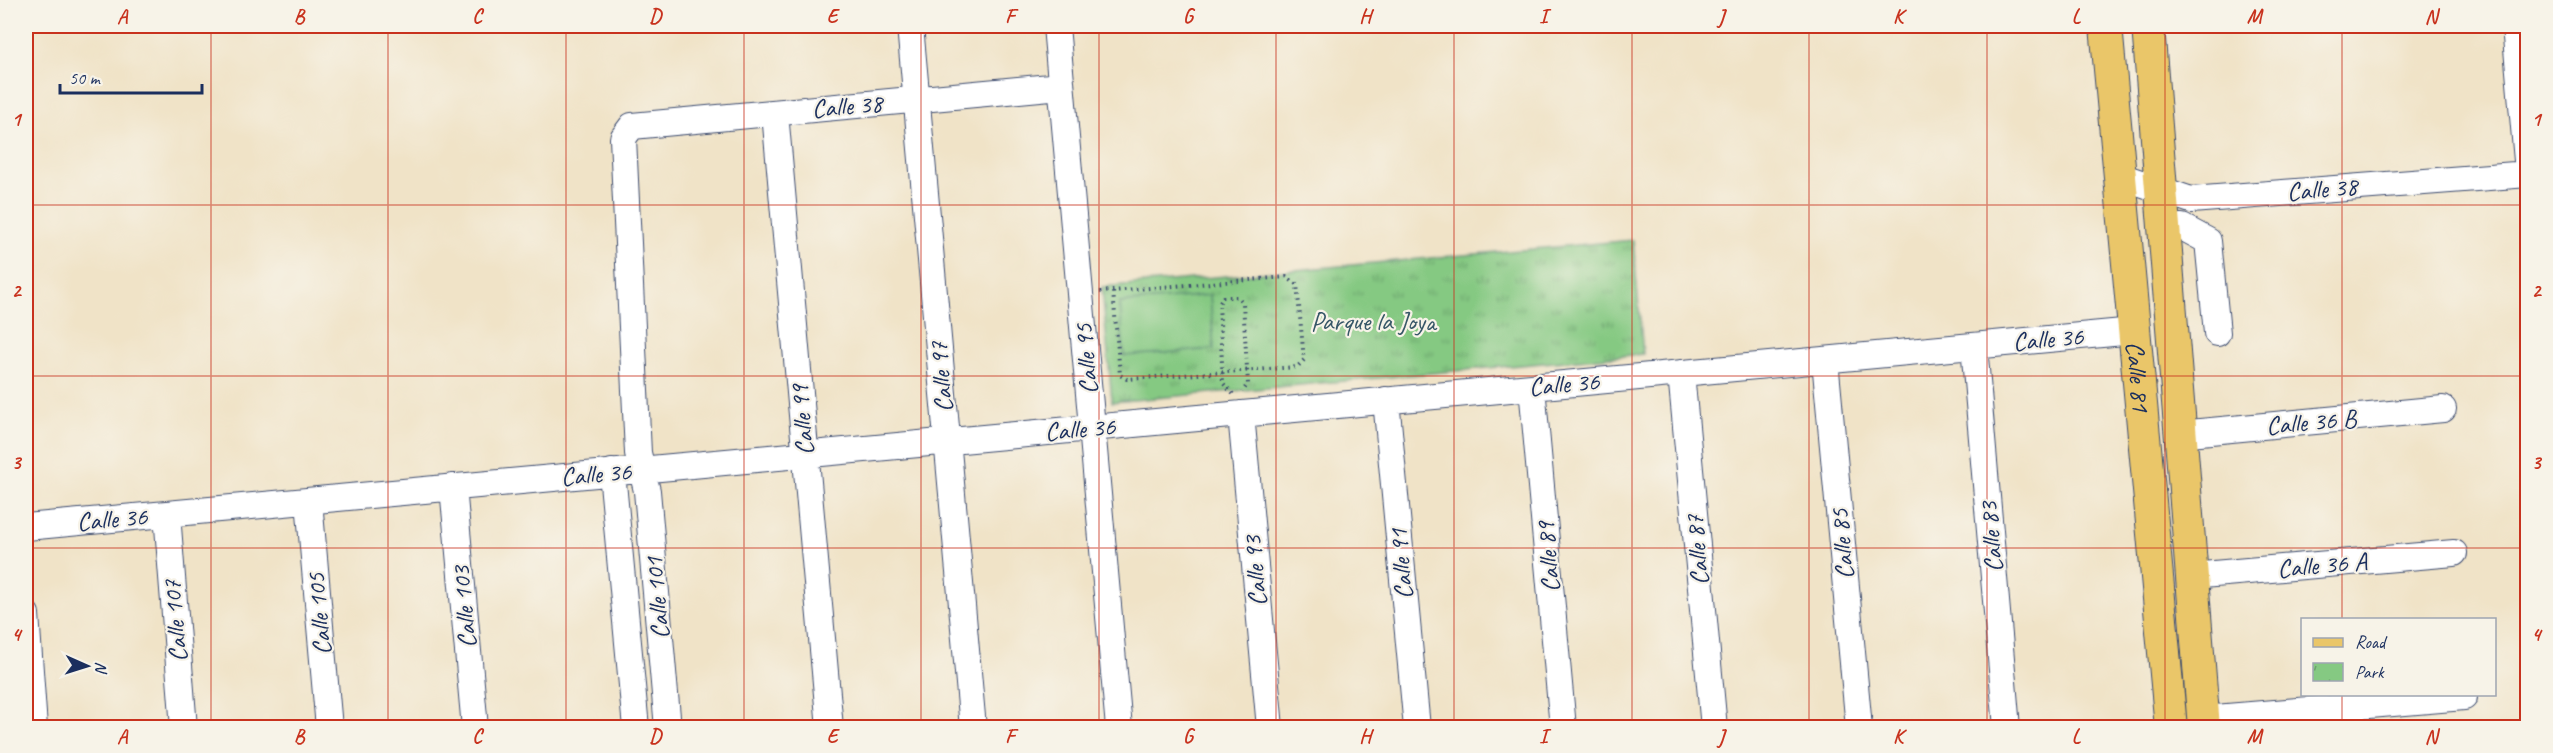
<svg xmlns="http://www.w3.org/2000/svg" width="2553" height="753" viewBox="0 0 2553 753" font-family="Caveat,sans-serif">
<defs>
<pattern id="park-tufts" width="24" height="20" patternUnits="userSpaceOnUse" patternTransform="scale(1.5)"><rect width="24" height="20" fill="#85c982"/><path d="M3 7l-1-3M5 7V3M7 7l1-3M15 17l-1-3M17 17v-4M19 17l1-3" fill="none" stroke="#6ca46e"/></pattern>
</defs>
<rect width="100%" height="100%" fill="#f7f3e8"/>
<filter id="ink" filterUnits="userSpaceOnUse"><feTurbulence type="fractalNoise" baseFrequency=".0167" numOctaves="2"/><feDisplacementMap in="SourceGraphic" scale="12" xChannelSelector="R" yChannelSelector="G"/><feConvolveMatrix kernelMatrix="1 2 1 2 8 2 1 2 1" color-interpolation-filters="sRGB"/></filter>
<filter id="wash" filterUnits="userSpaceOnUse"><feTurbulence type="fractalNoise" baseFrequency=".008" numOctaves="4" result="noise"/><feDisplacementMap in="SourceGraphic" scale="24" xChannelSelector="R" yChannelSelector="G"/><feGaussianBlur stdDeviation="1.35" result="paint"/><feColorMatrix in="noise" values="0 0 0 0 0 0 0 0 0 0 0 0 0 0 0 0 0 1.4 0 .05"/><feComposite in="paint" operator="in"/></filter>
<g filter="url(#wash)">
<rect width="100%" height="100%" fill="#f0e3c7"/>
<path fill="url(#park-tufts)" stroke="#507c70" stroke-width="1.5" d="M1633,240l10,114 -531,48 -10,-115z"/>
<path fill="#85c982" stroke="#507c70" stroke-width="1.5" d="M1210,295l4,54 -90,7 -4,-53z"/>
</g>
<g filter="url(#ink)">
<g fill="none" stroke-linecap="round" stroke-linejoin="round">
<defs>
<path id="minor" d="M910,26l63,702
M1056,26l63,702
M2515,26l13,146
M775,113l55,615
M2120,176l71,24 337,-26
M2163,229l19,-2 26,14 9,92
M1974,346l33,382
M1825,360l34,368
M1681,373l33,355
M1532,387l31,341
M1386,400l31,328
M1241,414l29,314
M2179,434l264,-25
M612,472l24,256
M453,487l22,241
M309,501l20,227
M167,514l17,214
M26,527l2108,-196
M2191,576l263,-23
M26,614l8,114
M2203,719l261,-22
M668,728l-21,-237 -9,-38 -15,-315 9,-12 429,-40"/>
<g id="major">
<path id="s1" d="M2106,26l65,702"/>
<path d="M2148,26l56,702"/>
</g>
</defs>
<use href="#minor" stroke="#3b4a6e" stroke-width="28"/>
<use href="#major" stroke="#3b4a6e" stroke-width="34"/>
<path stroke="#3b4a6e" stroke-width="4" stroke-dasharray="1.5 4.5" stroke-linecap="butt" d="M1100,292l186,-15 11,7 7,76 -7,7 -170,12 -7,-4 -7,-84
M1233,394l-10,-11 -4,-80 4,-6h15l5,6 5,81 -6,8"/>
<use href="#minor" stroke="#fff" stroke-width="26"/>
<use href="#major" stroke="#eac669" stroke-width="32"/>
</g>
</g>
<path fill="none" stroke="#c8321e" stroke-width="1.5" stroke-opacity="0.55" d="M211,26v702M388,26v702M566,26v702M744,26v702M921,26v702M1099,26v702M1276,26v702M1454,26v702M1632,26v702M1809,26v702M1987,26v702M2165,26v702M2342,26v594M26,205h2502M26,376h2502M26,548h2502M2342,694v34"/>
<g text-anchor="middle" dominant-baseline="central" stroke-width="4.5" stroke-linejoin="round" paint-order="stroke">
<g font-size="26" fill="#1b2f5e" stroke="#f7f3e8">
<text transform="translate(847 106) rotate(-5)">Calle 38</text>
<text transform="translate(2322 189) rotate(-5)">Calle 38</text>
<text transform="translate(2048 339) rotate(-5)">Calle 36</text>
<text transform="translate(1086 359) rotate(-95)">Calle 95</text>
<text transform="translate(941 377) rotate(-95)">Calle 97</text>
<text stroke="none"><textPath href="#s1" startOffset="352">Calle 81</textPath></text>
<text transform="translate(1564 384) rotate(-5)">Calle 36</text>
<text transform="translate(802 420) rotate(-95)">Calle 99</text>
<text transform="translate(2311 422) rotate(-5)">Calle 36 B</text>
<text transform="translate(1080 429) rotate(-5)">Calle 36</text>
<text transform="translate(596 474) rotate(-5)">Calle 36</text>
<text transform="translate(112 519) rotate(-5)">Calle 36</text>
<text transform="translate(1991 537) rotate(-95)">Calle 83</text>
<text transform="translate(1842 544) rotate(-95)">Calle 85</text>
<text transform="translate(1697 550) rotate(-95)">Calle 87</text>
<text transform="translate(1548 557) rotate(-95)">Calle 89</text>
<text transform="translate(1401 564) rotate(-95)">Calle 91</text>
<text transform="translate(2322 565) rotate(-5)">Calle 36 A</text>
<text transform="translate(1255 571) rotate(-95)">Calle 93</text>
<text transform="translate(657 598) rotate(-95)">Calle 101</text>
<text transform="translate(464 607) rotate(-95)">Calle 103</text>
<text transform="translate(319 614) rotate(-95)">Calle 105</text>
<text transform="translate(175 621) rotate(-95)">Calle 107</text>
</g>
<g font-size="26" fill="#365667" stroke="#f7f3e8">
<text x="1373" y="321">Parque la Joya</text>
</g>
</g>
<rect width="2553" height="753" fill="none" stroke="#f7f3e8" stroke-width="66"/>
<rect x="2301" y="618" width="195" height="78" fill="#f7f3e8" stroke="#9fa5b1" stroke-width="1.5"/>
<rect x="2313" y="638" width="30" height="9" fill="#eac669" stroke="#9fa5b1" stroke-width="1.5"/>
<text x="2355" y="648" font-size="18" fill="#1b2f5e">Road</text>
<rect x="2313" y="663" width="30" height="18" fill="url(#park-tufts)" stroke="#9fa5b1" stroke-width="1.5"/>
<text x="2355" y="678" font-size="18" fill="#1b2f5e">Park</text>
<g transform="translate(87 666) rotate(93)" stroke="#f7f3e8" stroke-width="4.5" paint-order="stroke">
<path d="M0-4.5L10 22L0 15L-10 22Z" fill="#1b2f5e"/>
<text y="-9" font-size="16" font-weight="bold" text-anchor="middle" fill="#1b2f5e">N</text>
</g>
<path d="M60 84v9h142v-9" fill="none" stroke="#1b2f5e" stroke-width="3"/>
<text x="69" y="84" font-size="18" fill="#1b2f5e" stroke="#f7f3e8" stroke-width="4.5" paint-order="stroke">50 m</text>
<rect x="33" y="33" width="2487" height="687" fill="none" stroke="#c8321e" stroke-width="2"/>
<g font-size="20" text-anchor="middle" font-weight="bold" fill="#c8321e">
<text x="122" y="23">A</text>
<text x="299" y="23">B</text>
<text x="477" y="23">C</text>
<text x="655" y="23">D</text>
<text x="832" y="23">E</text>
<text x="1010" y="23">F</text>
<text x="1188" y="23">G</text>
<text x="1365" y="23">H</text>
<text x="1543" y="23">I</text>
<text x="1721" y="23">J</text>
<text x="1898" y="23">K</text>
<text x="2076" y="23">L</text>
<text x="2254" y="23">M</text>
<text x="2431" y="23">N</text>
<text x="16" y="126">1</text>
<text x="2536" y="126">1</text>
<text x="16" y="297">2</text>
<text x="2536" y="297">2</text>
<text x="16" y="469">3</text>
<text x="2536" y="469">3</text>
<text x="16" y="641">4</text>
<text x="2536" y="641">4</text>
<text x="122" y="743">A</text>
<text x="299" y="743">B</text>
<text x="477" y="743">C</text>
<text x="655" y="743">D</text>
<text x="832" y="743">E</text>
<text x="1010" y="743">F</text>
<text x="1188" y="743">G</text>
<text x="1365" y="743">H</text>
<text x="1543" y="743">I</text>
<text x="1721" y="743">J</text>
<text x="1898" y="743">K</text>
<text x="2076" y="743">L</text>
<text x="2254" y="743">M</text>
<text x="2431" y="743">N</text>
</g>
</svg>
